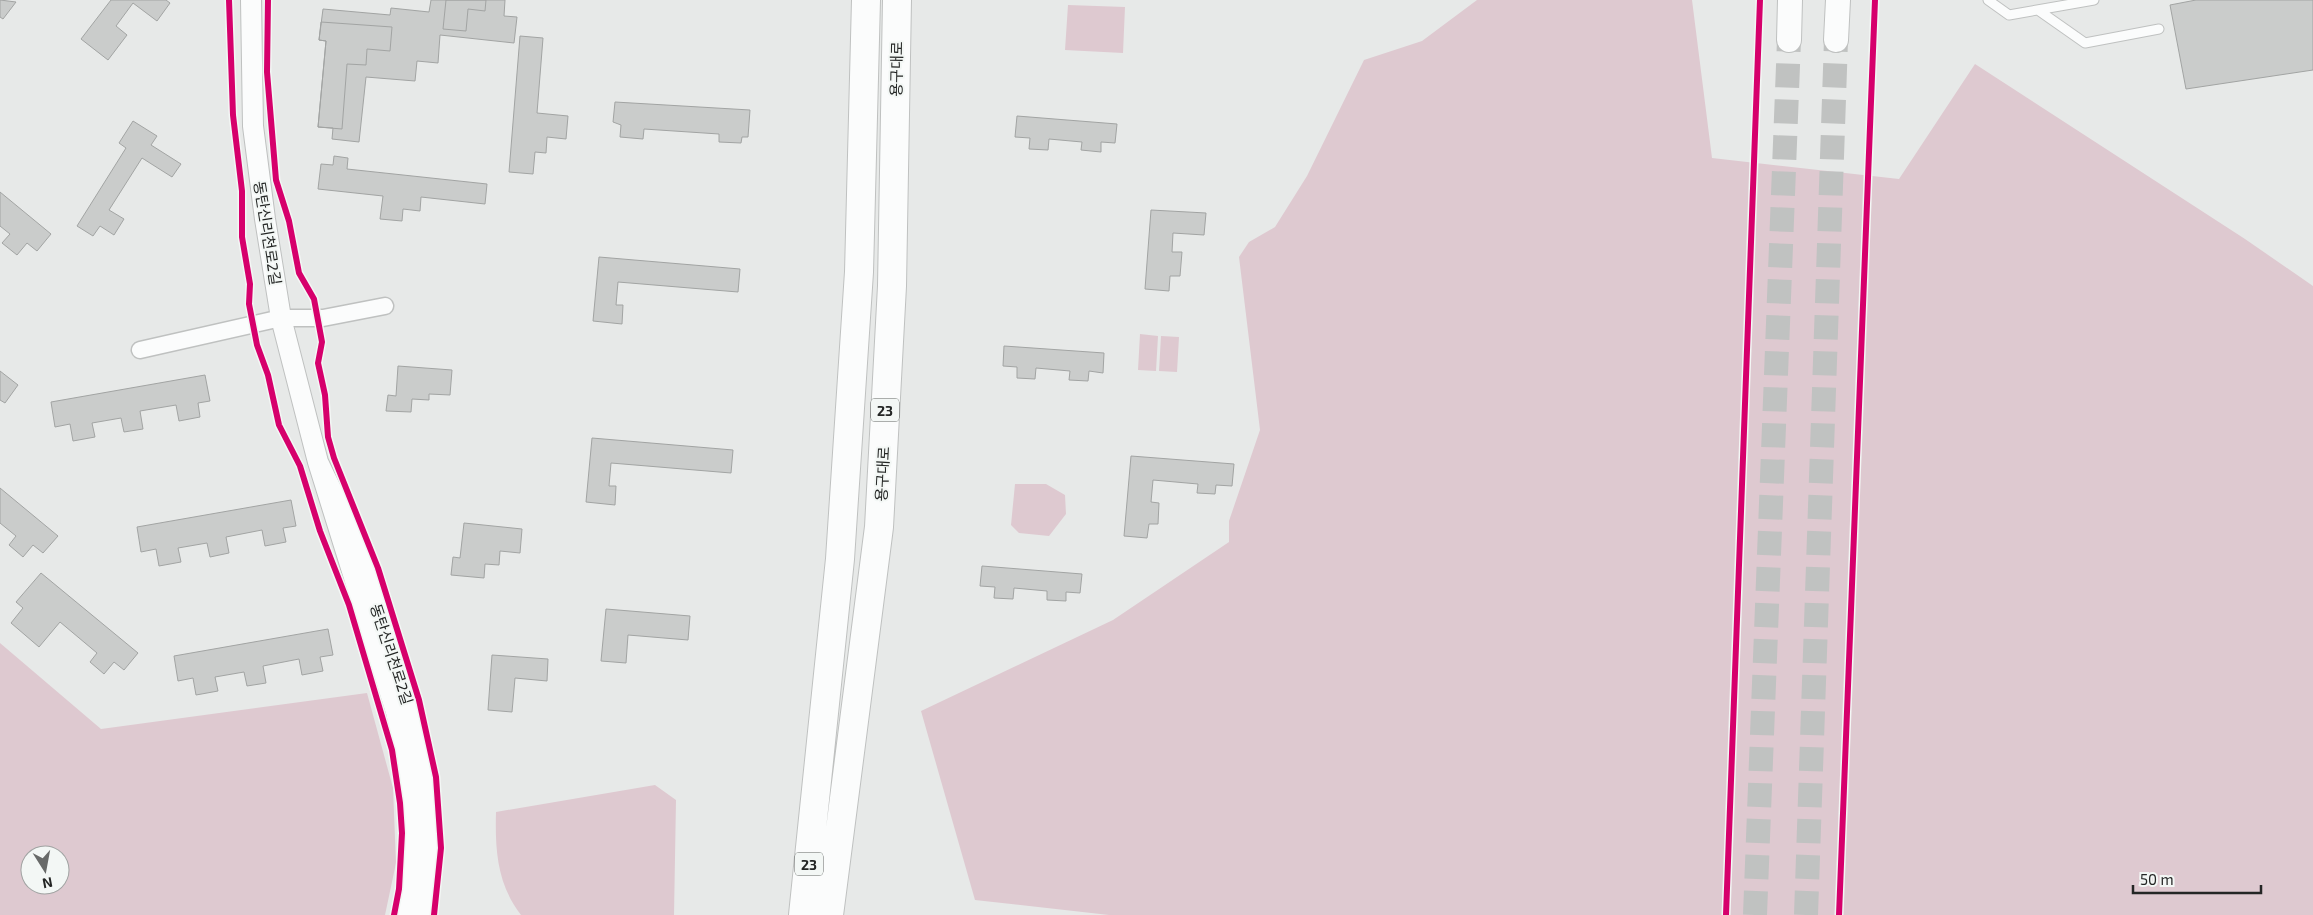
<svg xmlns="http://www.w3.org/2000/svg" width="2313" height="915" viewBox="0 0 2313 915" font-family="'Exo 2','Noto Sans KR',sans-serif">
<rect width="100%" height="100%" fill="#e7e9e8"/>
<path fill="#dec9d0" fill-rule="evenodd" d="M1477,0h215l20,158 187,21 76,-115 270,175 68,47v629h-1204l-134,-15 -54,-189 192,-91 116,-78v-21l31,-91 -21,-173 10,-15 26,-15 32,-51 57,-116 58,-19z
M1068,5l57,2 -2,46 -58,-3z
M1140,334l18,2 -2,35 -18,-1z
M1161,336l18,1 -2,35 -18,-1z
M1015,484h31l19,11 1,19 -17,22 -30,-3 -8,-8z
M0,643l101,86 266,-36 26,95 3,75 -11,52h-385zM30,855h30v30h-30z
M655,785l21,15 -2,115h-153c-24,-31 -26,-65 -25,-103z"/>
<path fill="#cacccb" stroke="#a2a4a3" d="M0,0l16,2 -13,17 -3,-2z
M111,0h55l4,3 -13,18 -24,-18 -17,23 11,9 -19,25 -27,-21z
M431,0h74l-1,16 13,1 -3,26 -74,-8 -2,28 -21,-2 -2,20 -49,-4 -7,65 -27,-3 1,-11 -15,-1 8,-86 -7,-1 4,-31 67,6 1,-7 38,4z
M446,0h40l-1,11 -17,-2 -2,22 -23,-2z
M2196,0h117v70l-127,19 -16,-84z
M321,22l71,5 -2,24 -23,-2 -1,16 -19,-1 -5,65 -24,-2 8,-86 -7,-1z
M520,36l23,2 -6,75 31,3 -2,23 -19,-2 -1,16 -11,-1 -2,22 -24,-2z
M615,102l135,8 -2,27h-6l-1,6 -22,-1v-8l-75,-5 -1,10 -23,-2 1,-12 -8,-3z
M1017,116l100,8 -2,19 -14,-1v10l-20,-2 1,-8 -33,-3 -1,11 -19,-1 1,-11 -15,-1z
M133,121l24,15 -6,9 30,19 -9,13 -30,-19 -33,52 15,9 -10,16 -14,-9 -7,10 -16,-10 49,-78 -7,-5z
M334,156l14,2 -1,11 140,15 -2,20 -64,-7 -1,14 -17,-2 -1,12 -22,-2 3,-23 -65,-7 3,-25 12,1z
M0,192l51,42 -14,17 -10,-8 -10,12 -15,-12 8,-9 -10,-8z
M1151,210l55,3 -2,22 -31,-2 -1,19h10l-2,24h-10l-1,15 -24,-2z
M599,257l141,12 -2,23 -120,-10 -2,23h7l-1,19 -29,-3z
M1004,346l100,7 -1,20 -14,-2 -1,10 -19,-1 1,-9 -34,-3 -1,11 -18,-1v-11l-14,-1z
M398,366l54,4 -2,25 -21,-1v6l-17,-1 -1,13 -25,-1 2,-16 8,1z
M0,371l18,14 -13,18 -5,-3z
M205,375l5,26 -12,2 2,14 -21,4 -3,-16 -36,6 3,18 -19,3 -3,-14 -29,5 3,14 -22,4 -3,-17 -15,3 -4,-25z
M592,438l141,12 -2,23 -120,-10 -2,23h7l-1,19 -29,-3z
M1131,456l103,8 -2,22 -16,-1 -1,9 -18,-1 1,-9 -45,-4 -2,22 8,1 -1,21h-9l-2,14 -23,-2z
M0,488l58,48 -15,17 -10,-8 -10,12 -14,-12 7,-9 -16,-13z
M291,500l5,26 -13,2 3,14 -21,4 -3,-16 -36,7 3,16 -19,4 -3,-14 -29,5 3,14 -22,4 -3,-17 -15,3 -4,-25z
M464,523l58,6 -2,24 -20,-2 -1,14 -14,-1 -1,14 -33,-3 2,-18 7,1z
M982,566l100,8 -2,19 -14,-1v9l-19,-1v-9l-33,-3 -1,11 -19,-1 1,-11 -15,-1z
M41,573l97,80 -14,17 -10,-8 -10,12 -14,-12 7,-9 -37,-31 -21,25 -28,-24 12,-15 -7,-6z
M606,609l84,7 -2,24 -60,-5 -2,28 -25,-2z
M328,629l5,26 -13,2 3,14 -21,4 -3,-16 -36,7 3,17 -19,3 -3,-14 -29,5 3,14 -22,4 -3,-17 -15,3 -4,-25z
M492,655l56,4 -1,22 -32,-3 -3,34 -24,-2z"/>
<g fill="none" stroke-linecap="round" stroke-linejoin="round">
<path stroke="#c0c2c1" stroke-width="24" stroke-dasharray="24 12" stroke-linecap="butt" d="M1755,915l34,-875
M1806,915l30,-875"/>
<defs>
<path id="service" d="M1988,0l21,15 85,-15
M2038,10l47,33 74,-14"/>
<path id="minor" d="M140,350l141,-32h42l62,-12"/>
<path id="tertiary" d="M251,0l2,126 12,93 16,99 37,144
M405,915c14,-69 7,-135 -9,-203l-78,-250c13,28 28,55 38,83 12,32 22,66 32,98 31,94 54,172 33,272"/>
<path id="secondary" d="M1789,40l1,-40
M1836,40l2,-40"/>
<path id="trunk" d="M803,915l37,-356 19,-287 7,-272
M829,915l50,-388 13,-241 5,-286"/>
</defs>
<use href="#service" stroke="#bfc1c0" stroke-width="11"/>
<use href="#minor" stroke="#bfc1c0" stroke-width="19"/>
<use href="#tertiary" stroke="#bfc1c0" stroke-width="22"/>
<use href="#secondary" stroke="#bfc1c0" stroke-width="26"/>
<use href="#trunk" stroke="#bfc1c0" stroke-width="30"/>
<use href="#service" stroke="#fbfcfc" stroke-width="9"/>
<use href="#minor" stroke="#fbfcfc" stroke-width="16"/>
<use href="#tertiary" stroke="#fbfcfc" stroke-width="20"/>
<use href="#secondary" stroke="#fbfcfc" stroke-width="24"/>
<use href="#trunk" stroke="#fbfcfc" stroke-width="28"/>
<defs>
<path id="cycleway" d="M229,0l4,115 9,76v46l8,47 -1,20 8,41 11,30 11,50 21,41 20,65 29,74 43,145 8,53 2,30 -3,56 -5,26
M268,0l-1,72 9,108 13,41 10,52 15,26 8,43 -4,21 7,32 3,42 6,21 44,110 41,132 17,77 5,71 -7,67
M1726,915l34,-915
M1839,915l36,-915"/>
</defs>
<use href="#cycleway" stroke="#f3f7f5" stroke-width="9"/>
<use href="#cycleway" stroke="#d6006c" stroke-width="6"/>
</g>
<g text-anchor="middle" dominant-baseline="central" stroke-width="4" stroke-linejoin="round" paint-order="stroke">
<g fill="#f3f7f5" stroke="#626563" stroke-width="1">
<rect x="871" y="398.5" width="28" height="23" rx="4"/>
<rect x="795" y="852.5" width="28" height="23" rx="4"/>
</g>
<g font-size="14" font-weight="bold" fill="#242625">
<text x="885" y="410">23</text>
<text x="809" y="864">23</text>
</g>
<g font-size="15" fill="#242625" stroke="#f3f7f5">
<text transform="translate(896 69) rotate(-89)">용구대로</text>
<text transform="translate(268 233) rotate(81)">동탄신리천로2길</text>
<text transform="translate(882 474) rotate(-87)">용구대로</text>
<text transform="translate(392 654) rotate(72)">동탄신리천로2길</text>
</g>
</g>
<g transform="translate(45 870) rotate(169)"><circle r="24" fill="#f3f7f5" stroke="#a0a3a2"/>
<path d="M0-4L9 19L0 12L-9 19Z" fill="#686a69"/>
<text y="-8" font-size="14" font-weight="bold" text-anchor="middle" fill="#242625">N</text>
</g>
<path d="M2133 885v8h128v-8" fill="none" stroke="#242625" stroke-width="2.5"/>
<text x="2140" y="885" font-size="15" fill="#242625" stroke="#f3f7f5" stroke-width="4" paint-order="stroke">50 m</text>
</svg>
